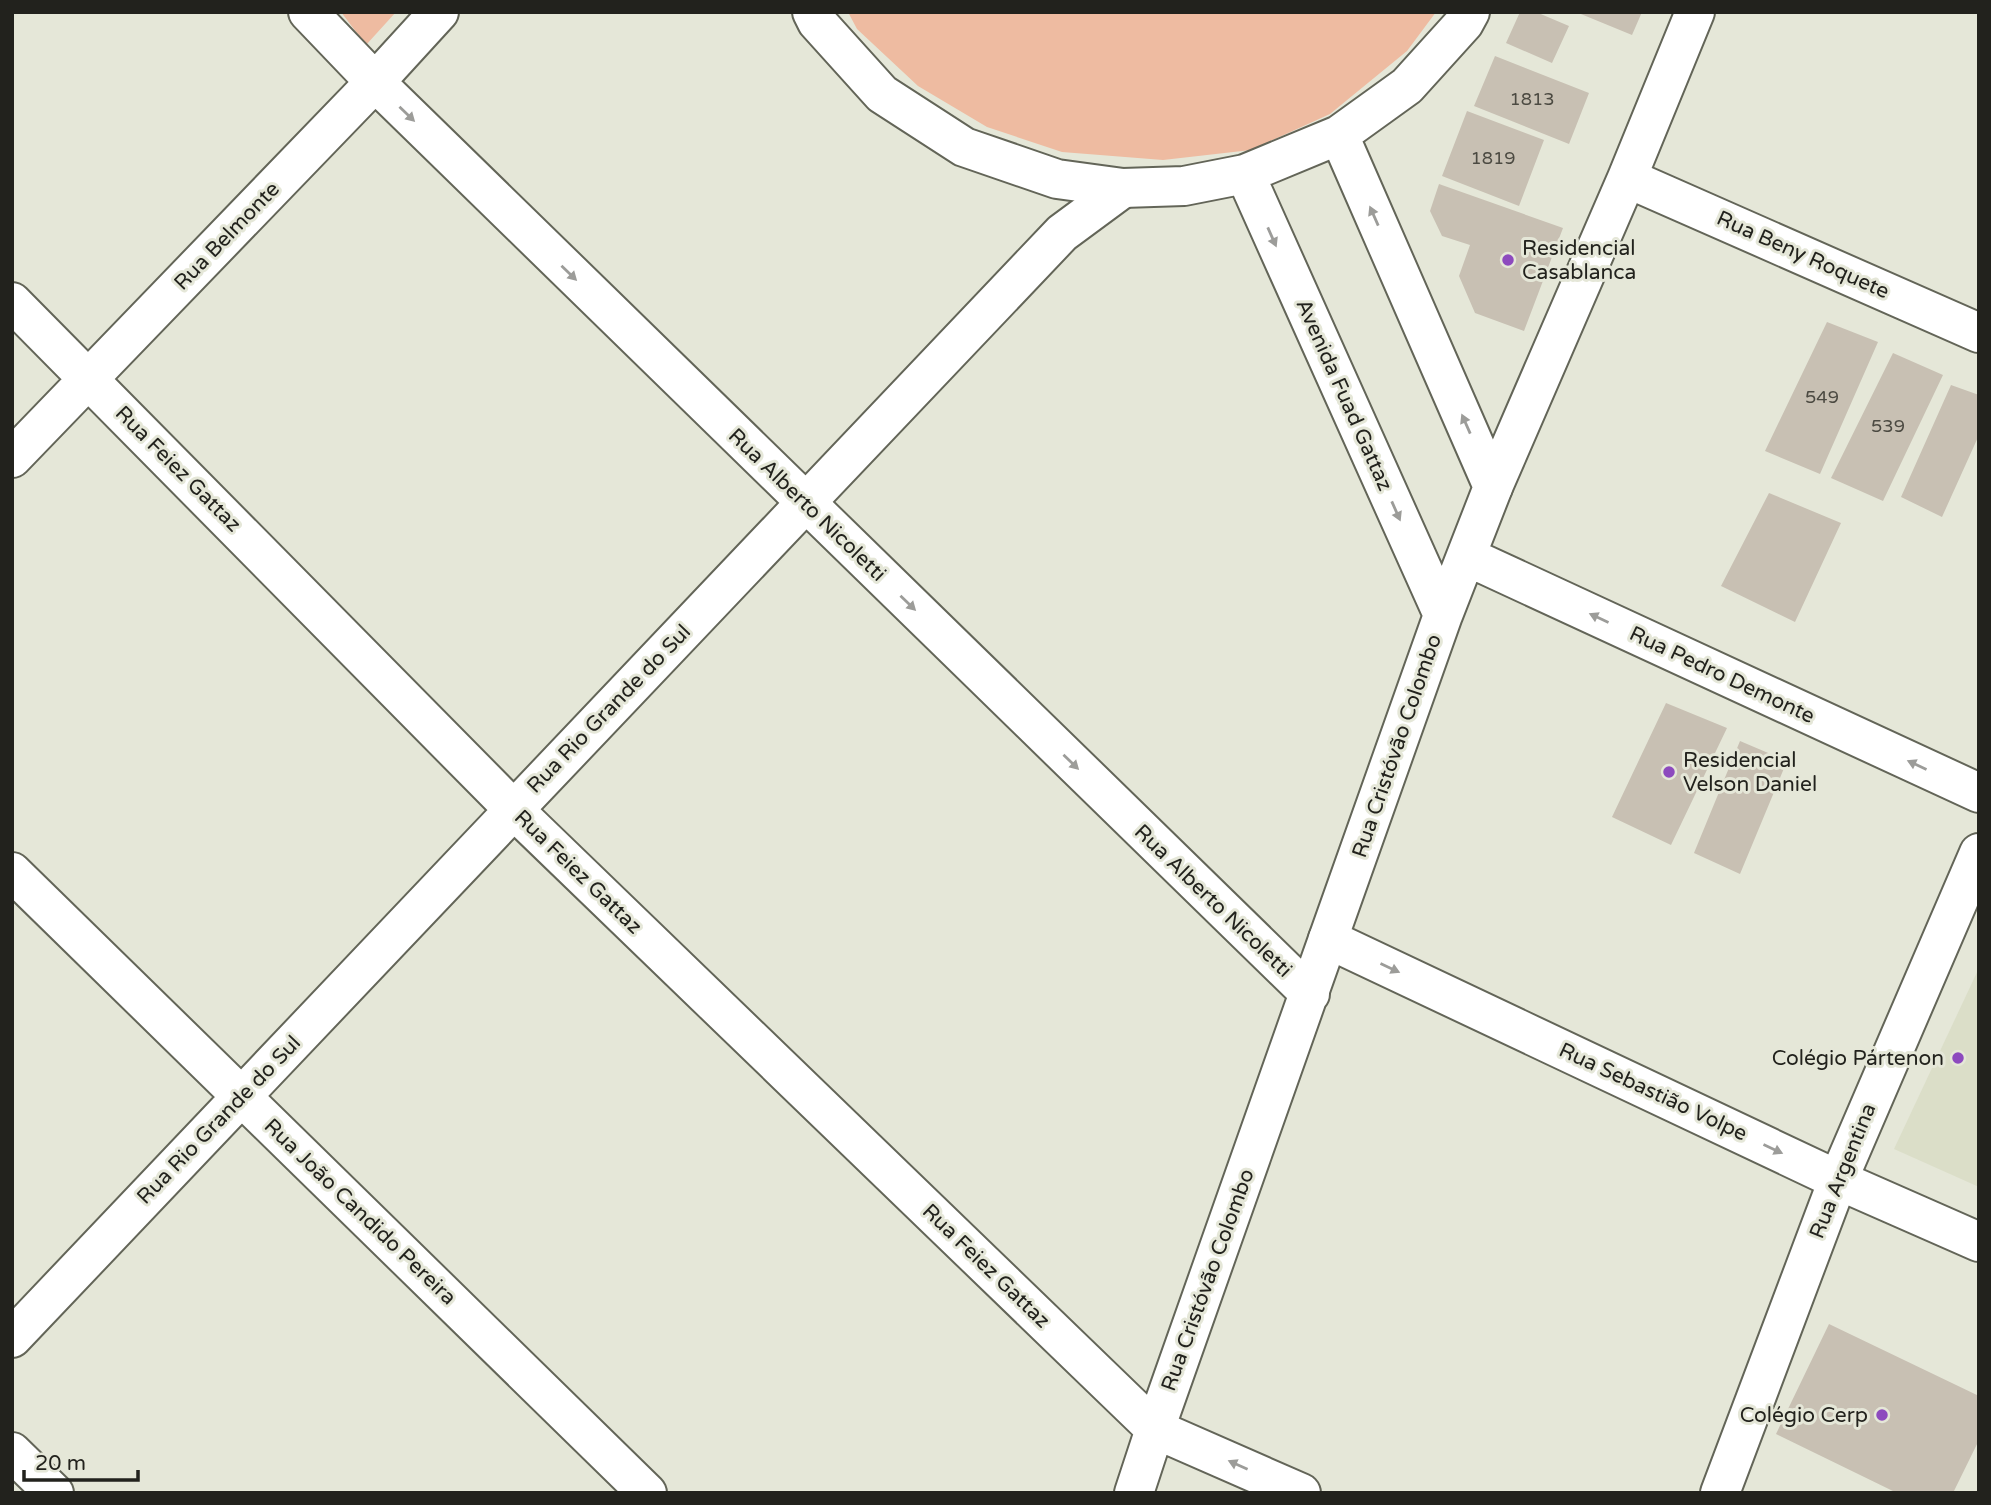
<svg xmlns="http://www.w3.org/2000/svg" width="1991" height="1505" viewBox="0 0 1991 1505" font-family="'Varela Round',sans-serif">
<rect width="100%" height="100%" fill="#e5e7d8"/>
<path fill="#dbdec8" d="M1979,968v219l-85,-38z"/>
<path fill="#eebba1" d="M341,12h55l-30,33z
M848,12h588l-29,39 -77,63 -79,36 -88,10 -101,-8 -75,-25 -69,-41 -61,-57z"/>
<path fill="#c8c0b3" d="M1520,12h16l33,14 -17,37 -46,-20z
M1576,12h66l-10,23z
M1495,56l94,37 -20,51 -95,-38z
M1467,111l77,29 -25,66 -77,-30z
M1439,184l124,44 -39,103 -49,-18 -16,-37 11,-31 -28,-9 -12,-25z
M1827,322l51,20 -58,132 -55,-23z
M1893,353l50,22 -60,126 -52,-23z
M1951,385l28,10v40l-37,82 -41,-20z
M1769,493l72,30 -46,99 -74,-36z
M1666,703l61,25 -56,117 -59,-28z
M1740,741l47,20 -47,113 -46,-21z
M1829,1324l150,72v44l-26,53h-56l-121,-59z"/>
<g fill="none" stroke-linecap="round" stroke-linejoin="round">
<defs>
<path id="minor" d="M308,12l67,70 935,912
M1627,178l352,155
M12,302l502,508 641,619 146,64
M12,458l363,-376 64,-70
M1493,487l134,-309 68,-166
M12,872l635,621
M12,1338l1050,-1105 61,-45
M12,1452l42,41
M1134,1493l21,-64 173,-490
M1720,1493l118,-313 141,-327"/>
<path id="major" d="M812,12l5,10 65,72 82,53 93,32 66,9 61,-2 61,-12 94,-39 68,-49 57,-63 6,-11
M1339,135l154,352 -50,128 -115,324 510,241 141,62
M1245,174l198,441
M1466,556l513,237"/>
</defs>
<use href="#minor" stroke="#636558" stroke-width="42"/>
<use href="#major" stroke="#636558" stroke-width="42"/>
<use href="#minor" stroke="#fff" stroke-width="38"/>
<use href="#major" stroke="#fff" stroke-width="38"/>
</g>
<defs><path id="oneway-solid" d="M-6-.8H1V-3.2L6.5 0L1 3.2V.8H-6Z" transform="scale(1.75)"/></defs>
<g fill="#9c9c99">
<use href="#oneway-solid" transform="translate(407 114) rotate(44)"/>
<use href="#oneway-solid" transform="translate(1374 216) rotate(-114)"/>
<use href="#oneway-solid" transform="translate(1272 237) rotate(66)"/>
<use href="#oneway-solid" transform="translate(569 273) rotate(44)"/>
<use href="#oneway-solid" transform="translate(1466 424) rotate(-114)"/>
<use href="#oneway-solid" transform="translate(1396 511) rotate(66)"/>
<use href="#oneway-solid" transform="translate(908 603) rotate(44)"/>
<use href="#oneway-solid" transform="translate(1599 618) rotate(-155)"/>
<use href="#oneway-solid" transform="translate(1071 762) rotate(44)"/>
<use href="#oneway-solid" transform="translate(1917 765) rotate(-155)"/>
<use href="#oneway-solid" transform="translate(1390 968) rotate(25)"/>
<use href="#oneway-solid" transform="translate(1773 1149) rotate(25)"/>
<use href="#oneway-solid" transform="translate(1238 1465) rotate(-156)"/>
</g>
<g fill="#8d4abe" stroke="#e5e7d8" stroke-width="2.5">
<circle cx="1508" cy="260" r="7"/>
<circle cx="1669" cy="772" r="7"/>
<circle cx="1958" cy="1058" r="7"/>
<circle cx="1882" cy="1415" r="7"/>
</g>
<g text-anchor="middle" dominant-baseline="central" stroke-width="6" stroke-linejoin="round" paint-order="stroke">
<g font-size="18" fill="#4c4a42">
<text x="1532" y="99">1813</text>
<text x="1493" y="158">1819</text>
<text x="1822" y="397">549</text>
<text x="1888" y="426">539</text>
</g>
<g font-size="21" fill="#22221d" stroke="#e5e7d8">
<text transform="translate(227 236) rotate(-46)">Rua Belmonte</text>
<text transform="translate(1803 255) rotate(24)">Rua Beny Roquete</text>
<text transform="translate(1344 395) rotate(66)">Avenida Fuad Gattaz</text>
<text transform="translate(178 469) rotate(45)">Rua Feiez Gattaz</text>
<text transform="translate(807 505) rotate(44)">Rua Alberto Nicoletti</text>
<text transform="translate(1722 675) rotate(25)">Rua Pedro Demonte</text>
<text transform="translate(609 709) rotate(-46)">Rua Rio Grande do Sul</text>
<text transform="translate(1397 746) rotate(-71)">Rua Cristóvão Colombo</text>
<text transform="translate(578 872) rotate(44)">Rua Feiez Gattaz</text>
<text transform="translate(1213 901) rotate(44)">Rua Alberto Nicoletti</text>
<text transform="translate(1653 1092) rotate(25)">Rua Sebastião Volpe</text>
<text transform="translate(219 1120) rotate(-46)">Rua Rio Grande do Sul</text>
<text transform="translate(1843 1171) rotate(-68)">Rua Argentina</text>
<text transform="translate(360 1212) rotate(44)">Rua João Candido Pereira</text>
<text transform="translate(986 1266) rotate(44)">Rua Feiez Gattaz</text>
<text transform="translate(1208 1280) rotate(-70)">Rua Cristóvão Colombo</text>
</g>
<g font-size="21" fill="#22221d" stroke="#e5e7d8" text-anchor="start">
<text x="1522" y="248">Residencial<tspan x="1522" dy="24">Casablanca</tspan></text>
<text x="1683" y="760">Residencial<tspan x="1683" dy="24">Velson Daniel</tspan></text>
<text x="1944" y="1058" text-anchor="end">Colégio Pártenon</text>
<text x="1868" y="1415" text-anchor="end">Colégio Cerp</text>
</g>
</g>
<rect width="1991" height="1505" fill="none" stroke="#22221d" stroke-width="28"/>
<path d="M24 1470v10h114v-10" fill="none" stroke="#22221d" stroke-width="3.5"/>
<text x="35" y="1470" font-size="21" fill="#22221d" stroke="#e5e7d8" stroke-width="5" paint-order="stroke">20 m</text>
</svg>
